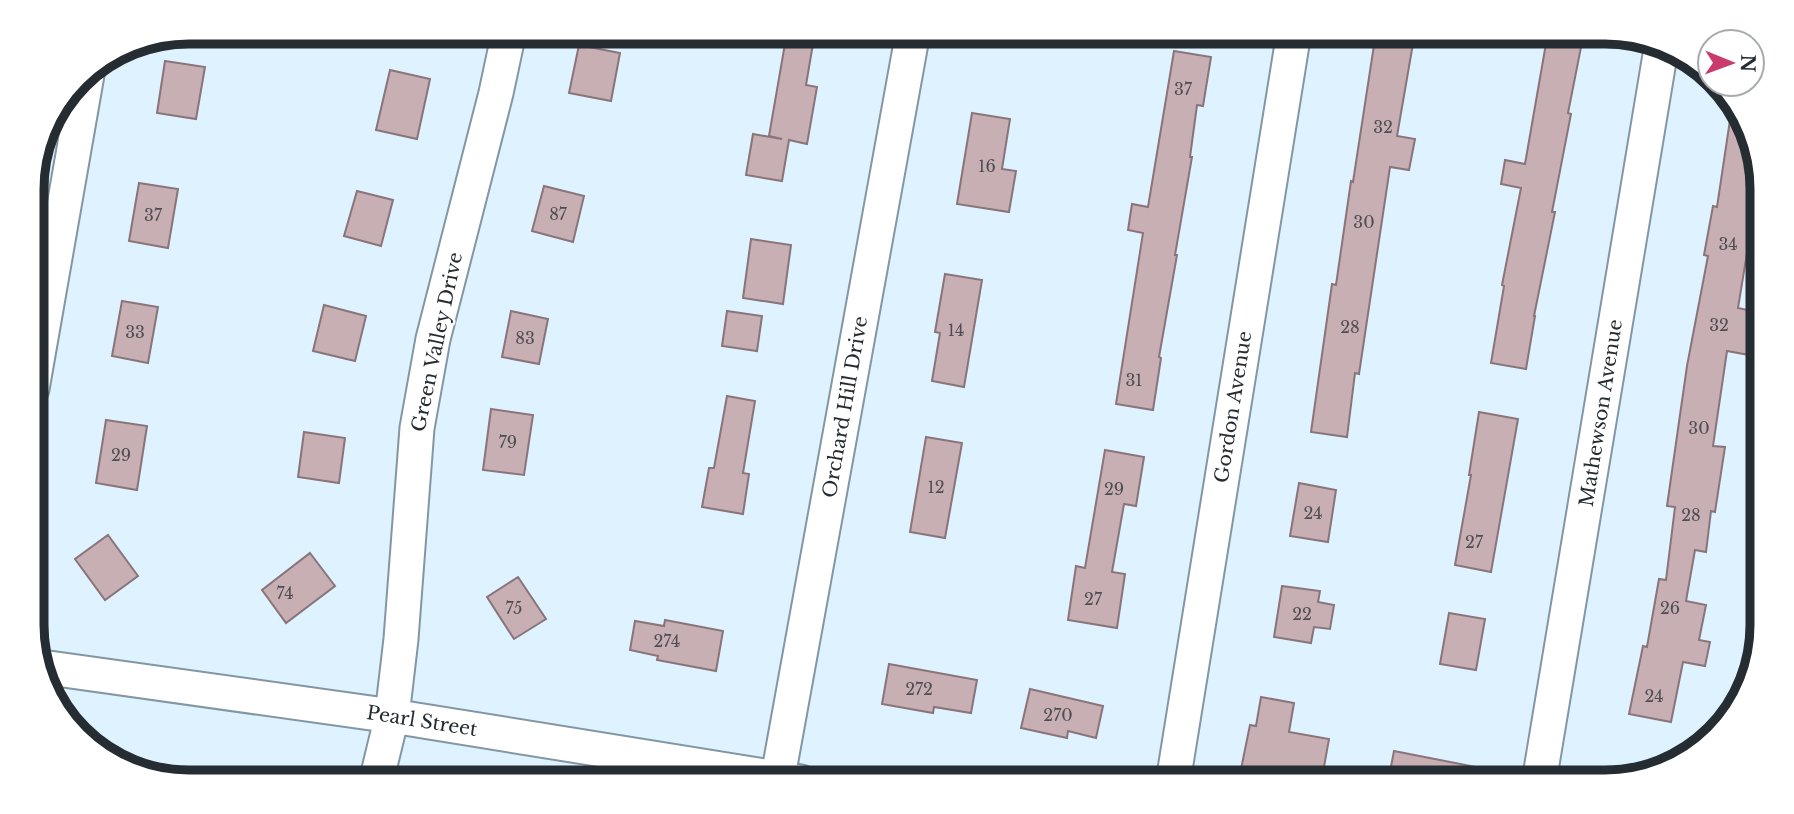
<svg xmlns="http://www.w3.org/2000/svg" width="1794" height="814" viewBox="0 0 1794 814" font-family="'Libre Baskerville',serif">
<rect width="100%" height="100%" fill="#def2ff"/>
<path fill="#c7afb4" stroke="#897479" stroke-width="2" d="M787,32h28l-9,53 11,2 -10,57 -18,-4 -7,41 -36,-6 7,-41 29,5 -13,-3z
M1376,32h39l-18,104 18,3 -6,31 -19,-3 -31,207 -4,-1 -8,64 -36,-5 21,-148 4,1 15,-104 2,1z
M1548,32h36l-16,81 3,1 -19,98h3l-21,104h1l-9,53 -35,-6 13,-77 -2,-1 19,-97 -20,-4 4,-24 20,4z
M579,45l41,8 -9,48 -42,-8z
M1174,51l37,6 -8,49 -6,-1 -7,52h2l-17,98h2l-18,102 2,1 -8,52 -37,-6 27,-171 -15,-3 4,-26 16,3z
M165,61l40,6 -9,52 -39,-6z
M390,70l40,9 -13,60 -41,-9z
M1733,100l28,67 -23,141 19,4 -8,43 -22,-4 -14,95 12,1 -10,65 -4,-1 -5,41 -11,-2 -9,51 20,4 -7,35 11,2 -5,24 -22,-4 -12,60 -42,-8 14,-68 4,1 12,-68 7,1 9,-73 -8,-1 20,-140 21,-110 -4,-1 9,-49 4,1z
M972,113l38,6 -8,50 14,2 -7,41 -52,-8z
M139,183l39,6 -10,59 -39,-7z
M544,186l40,10 -11,46 -41,-11z
M357,191l36,9 -12,46 -37,-10z
M751,239l40,6 -8,59 -40,-6z
M945,274l37,6 -18,107 -32,-6 8,-48 -5,-1z
M122,301l36,6 -10,56 -36,-7z
M324,305l42,11 -11,45 -42,-10z
M511,311l37,8 -9,45 -37,-7z
M727,311l35,5 -5,35 -35,-5z
M727,396l28,5 -12,72 6,1 -6,40 -41,-7 7,-39h5z
M491,409l42,6 -9,60 -41,-5z
M1479,412l39,7 -27,153 -36,-7 16,-90h-2z
M106,420l41,6 -10,64 -41,-7z
M304,432l41,6 -6,45 -41,-6z
M926,437l36,6 -17,95 -35,-6z
M1105,450l39,7 -8,49 -12,-2 -12,68 13,2 -8,54 -49,-8 8,-54 9,2z
M1299,483l37,7 -8,52 -38,-6z
M108,535l30,41 -33,24 -30,-41z
M310,553l25,33 -49,37 -24,-33z
M518,577l28,42 -32,20 -27,-42z
M1282,586l38,5 -2,11 16,3 -4,24 -16,-2 -3,16 -37,-6z
M1449,613l36,6 -9,51 -36,-6z
M665,620l58,11 -7,40 -59,-11 1,-4 -28,-6 5,-29 29,5z
M889,664l88,16 -6,33 -37,-6 -1,6 -51,-9z
M1030,689l73,17 -7,32 -28,-7 -1,7 -46,-10z
M1261,697l33,6 -5,29 40,7 -7,39 -36,-7 -1,6 -44,-8 9,-44 6,1z
M1394,751l97,19 -1,12h-102z"/>
<g fill="none" stroke-linecap="round" stroke-linejoin="round">
<defs>
<path id="minor" d="M32,389l56,-320
M42,667l350,49 409,66
M376,782l16,-66 9,-77 16,-211 16,-89 63,-246 13,-61
M777,782l136,-750
M1173,782l121,-750
M1539,782c42,-246 81,-493 123,-739"/>
</defs>
<use href="#minor" stroke="#8496a2" stroke-width="37"/>
<use href="#minor" stroke="#fff" stroke-width="33"/>
</g>
<g text-anchor="middle" dominant-baseline="central" stroke-width="5" stroke-linejoin="round" paint-order="stroke">
<g font-size="16" fill="#4e4e52">
<text x="1183" y="89">37</text>
<text x="1383" y="127">32</text>
<text x="987" y="166">16</text>
<text x="558" y="214">87</text>
<text x="153" y="215">37</text>
<text x="1364" y="222">30</text>
<text x="1728" y="244">34</text>
<text x="1719" y="325">32</text>
<text x="1350" y="327">28</text>
<text x="956" y="330">14</text>
<text x="135" y="332">33</text>
<text x="525" y="338">83</text>
<text x="1134" y="380">31</text>
<text x="1699" y="428">30</text>
<text x="508" y="442">79</text>
<text x="121" y="455">29</text>
<text x="936" y="487">12</text>
<text x="1114" y="489">29</text>
<text x="1313" y="513">24</text>
<text x="1691" y="515">28</text>
<text x="1474" y="542">27</text>
<text x="285" y="593">74</text>
<text x="1093" y="599">27</text>
<text x="514" y="608">75</text>
<text x="1670" y="608">26</text>
<text x="1302" y="614">22</text>
<text x="667" y="641">274</text>
<text x="919" y="689">272</text>
<text x="1654" y="696">24</text>
<text x="1058" y="715">270</text>
</g>
<g font-size="19" fill="#262d32" stroke="#fff">
<text transform="translate(437 342) rotate(-78)">Green Valley Drive</text>
<text transform="translate(845 407) rotate(-80)">Orchard Hill Drive</text>
<text transform="translate(1233 407) rotate(-81)">Gordon Avenue</text>
<text transform="translate(1601 413) rotate(-81)">Mathewson Avenue</text>
<text transform="translate(422 721) rotate(9)">Pearl Street</text>
</g>
</g>
<path d="M0 0H1794V814H0ZM189 44H1605A145 145 0 0 1 1750 189V625A145 145 0 0 1 1605 770H189A145 145 0 0 1 44 625V189A145 145 0 0 1 189 44Z" fill="#fff" fill-rule="evenodd"/>
<path fill="none" stroke="#262d32" stroke-width="9" d="M189 44H1605A145 145 0 0 1 1750 189V625A145 145 0 0 1 1605 770H189A145 145 0 0 1 44 625V189A145 145 0 0 1 189 44Z"/>
<g transform="translate(1731 63) rotate(91)"><circle r="33" fill="#ffffff" stroke="#a8abad" stroke-width="2"/>
<path d="M0-5L12 26L0 18L-12 26Z" fill="#c83b6c"/>
<text y="-10" font-size="19" font-weight="bold" text-anchor="middle" fill="#262d32">N</text>
</g>
</svg>
